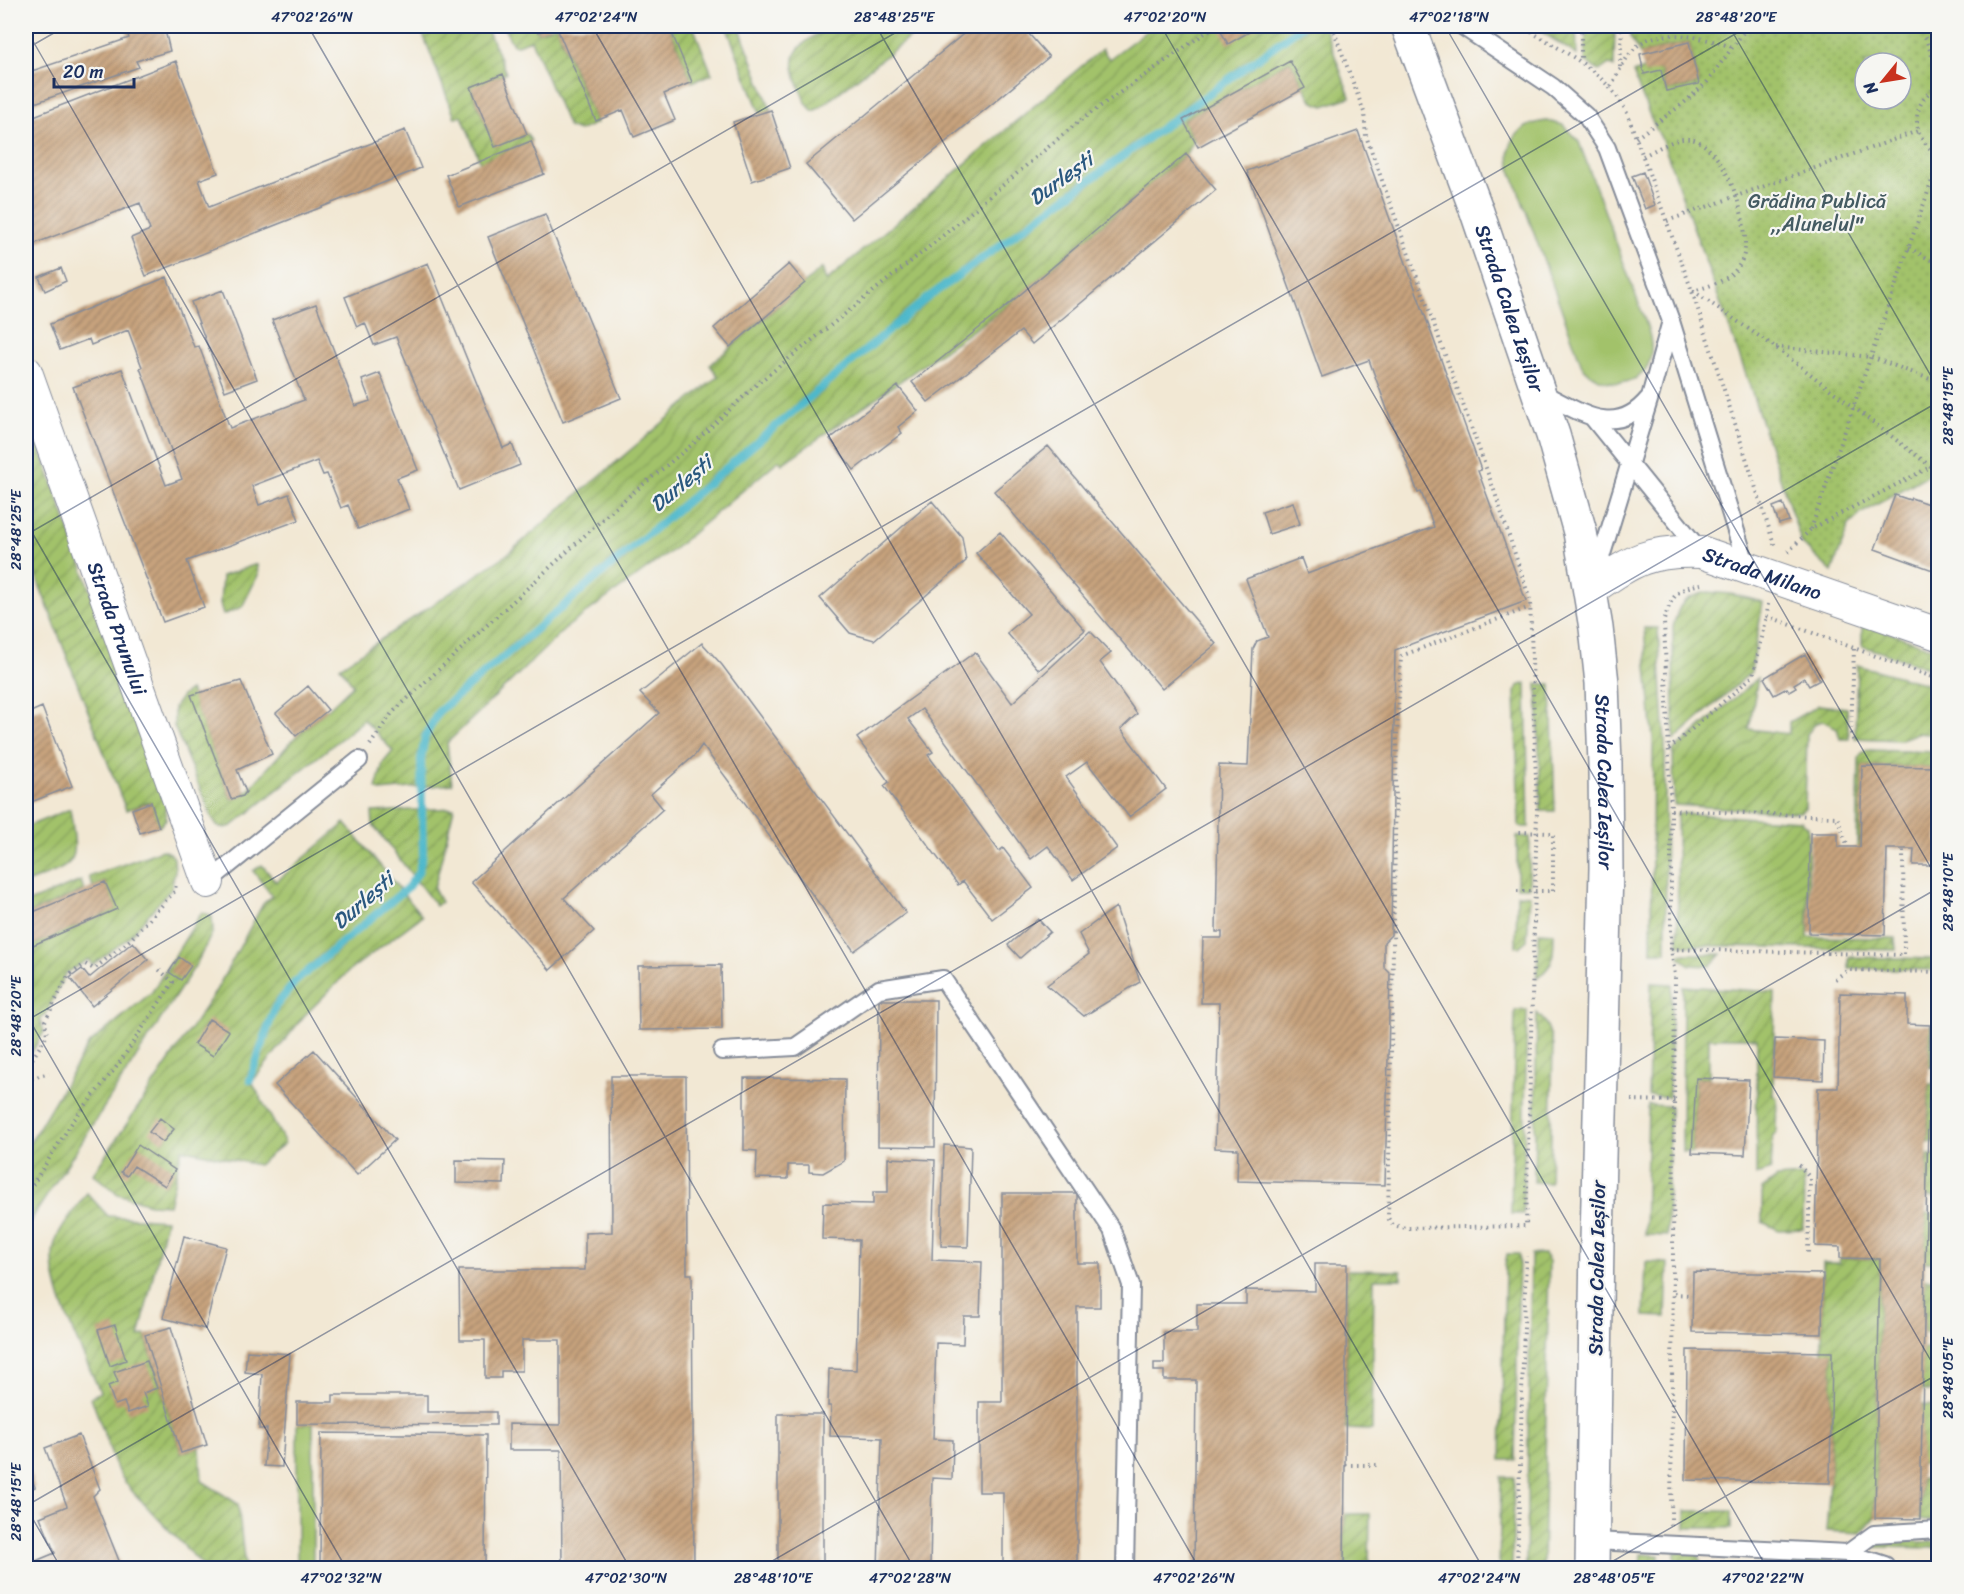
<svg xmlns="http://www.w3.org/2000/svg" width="1964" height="1594" viewBox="0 0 1964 1594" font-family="Sriracha,sans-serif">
<defs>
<pattern id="park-dots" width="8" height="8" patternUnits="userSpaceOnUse" patternTransform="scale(1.5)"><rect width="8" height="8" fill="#a2c26b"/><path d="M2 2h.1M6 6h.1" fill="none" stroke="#839e5b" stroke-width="1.8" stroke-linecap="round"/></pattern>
<pattern id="garden-furrows" width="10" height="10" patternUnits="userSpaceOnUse" patternTransform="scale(1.5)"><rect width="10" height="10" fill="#a2c26b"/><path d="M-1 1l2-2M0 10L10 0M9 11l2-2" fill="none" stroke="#839e5b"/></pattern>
<pattern id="building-hatch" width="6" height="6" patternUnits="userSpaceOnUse" patternTransform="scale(1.5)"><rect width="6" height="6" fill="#c7a37d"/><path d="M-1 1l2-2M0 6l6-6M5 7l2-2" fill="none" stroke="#a1856a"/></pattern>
</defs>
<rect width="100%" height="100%" fill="#f6f6f2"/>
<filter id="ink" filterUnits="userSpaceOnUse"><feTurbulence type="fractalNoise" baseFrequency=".0167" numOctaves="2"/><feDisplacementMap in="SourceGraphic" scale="12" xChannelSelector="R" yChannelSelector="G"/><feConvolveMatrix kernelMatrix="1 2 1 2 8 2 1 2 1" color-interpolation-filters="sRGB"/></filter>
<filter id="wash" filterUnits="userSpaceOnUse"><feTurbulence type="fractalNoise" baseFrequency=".008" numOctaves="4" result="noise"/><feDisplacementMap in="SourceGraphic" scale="24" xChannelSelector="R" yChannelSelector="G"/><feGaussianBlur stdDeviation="1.35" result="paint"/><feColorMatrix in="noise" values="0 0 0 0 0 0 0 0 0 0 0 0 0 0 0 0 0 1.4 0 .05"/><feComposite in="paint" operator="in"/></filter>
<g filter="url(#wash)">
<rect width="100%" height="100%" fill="#f2e8d4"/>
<path fill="#a2c26b" stroke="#5e7864" stroke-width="1.5" d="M1547,121l16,4 16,17 68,184c3,9 5,18 4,28 -4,35 -49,37 -69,12l-71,-196c-7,-28 7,-46 36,-49z
M297,1424h16v144h-16z"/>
<path fill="url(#park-dots)" stroke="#5e7864" stroke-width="1.5" fill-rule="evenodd" d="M1630,26h308v453l-7,-6 -69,40 -13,12 -17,47 -30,-28 -58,-175 -82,-229 -11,-21 -18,-46 10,-4 18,1 5,21 33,-7 -10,-42 -49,12 -10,-17zM1865,63h36v36h-36z"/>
<path fill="url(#garden-furrows)" stroke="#5e7864" stroke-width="1.5" d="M420,26h66l20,47 -35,15 24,58 32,-12 4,7 -51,21 -18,-46 -7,2z
M503,26h32l3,6 18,-6 40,97 -17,8 -11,-4 -37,-87 -14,5h-4z
M669,26h24l19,48 -20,8z
M726,26h13l32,84 -11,3z
M828,26h96l-105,82 -6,3c-8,-7 -10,-15 -14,-25 -15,-37 2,-39 29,-60z
M1153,26h171l26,71 -26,9 -11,-4 -23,-41 -107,59 11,21 -8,13 -183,155 -221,155 -3,-4 -105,89 -107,78 -120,116 5,41 -72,7 -4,-3 7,-25 10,-12 -29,-31 -132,106 -8,2 -7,-2 -5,-8 -38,-92v-19l8,-11 8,-6 41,109 12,-3 53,-60 31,-26 26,-25 -13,-18 165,-111 213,-180 -8,-11 112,-97 4,13 276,-232 7,10z
M1533,26h43l1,29z
M1586,26h29l-1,41 -5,-3 -10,7 -14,-10z
M26,409l139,390 1,20 -7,8 -9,-25 -24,8 -100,-260z
M257,564l1,11 -16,32 -19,8 -3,-11 2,-28z
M1708,592l23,2 32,8 -12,70 -77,68 -1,-113c6,-24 10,-30 35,-35z
M1862,623l76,27v21l-76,-25z
M1644,628h14l7,115 1,209h-15l2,-212z
M1857,665l81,22v48l-21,-2 -17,7 -45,-2z
M1758,678l-9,51 40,5v-12l30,-17 28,3 2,31h-9l-3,-11 -14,-7 -7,2 -9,11 -2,74 -5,4h-9l-117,-7 -1,-54z
M1526,683l3,144h-10l-4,-135 3,-6z
M1537,684h14l4,127h-14z
M1867,750l71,2v15l-76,-1 -2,81h-3l2,-88 2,-5z
M454,808l-20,81 7,13 -5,4 -63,-81 -1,-13z
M70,809c9,57 9,54 -44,74v-56z
M1677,813l124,8 7,6v110l87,1 1,12 -218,-5z
M345,823l77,93 -73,55 -45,45 -52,66 33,61 -27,22 -76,-16 -13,56 -20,-1 -31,-10 -25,-20 121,-180 49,-90 9,-8 -19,-25 9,-6 14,17z
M1517,836l13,1 -1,50h-12z
M162,850l8,3 4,5 1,13 -4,18 -44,50 -35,26 -4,-6 -23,15 -19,40 -6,6 4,12 -18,30v-27l8,-87 -8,3v-3l90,-39 -11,-27 -12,5 -4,-10z
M81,881l3,9 -58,25v-12z
M1517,894l13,1 -3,45 -8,7 -3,-1z
M202,912l10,4 1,15 -16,32 -171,265v-79l62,-104 64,-53z
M1539,932l15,1c-1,22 2,31 -17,45z
M1680,954h41l-11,12 -20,-1 -11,-8z
M1849,957l89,2v11l-89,-2z
M1651,983l21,1 -3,113 -21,-1z
M1683,986l92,6 -2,103 4,3 -1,35 -3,2 -2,35 -15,5 1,-137h-48v40h-13l-4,75 -10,-1z
M1515,1010h12l-4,204h-12z
M1537,1013c10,9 14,20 16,33l-3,137 -16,-1z
M1930,1025h8v42h-9z
M1929,1084h9v58h-10z
M1648,1105l22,1 -3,130 -22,-1z
M1928,1155h10v43l-12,-1z
M1801,1176l3,2 -1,51 -24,1 -17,-8v-33l15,-11z
M87,1193l21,23 58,4 -27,117 6,-2 36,118 19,-6 2,34 36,23 7,64h-40l-74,-78 -13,-18 -27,-75 9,-5c-15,-36 -59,-115 -44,-152 6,-17 21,-32 31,-47z
M1926,1213l12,1v48h-13z
M1507,1254h12l-4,206h-14l4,-194z
M1531,1254h13l5,7 -6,307h-17z
M1840,1258l40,1 -5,259 -13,15 -36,-2 4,-48 2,-130h-10l1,-90h16z
M1646,1262l22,1 -2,54 -22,-1z
M1347,1270l54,1v8h-27l-2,151 -26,-1z
M1925,1279h13v55l-14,-1z
M1923,1349h15v42h-16z
M1922,1405l16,1v59l-18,-1z
M1501,1477h13l-2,91h-13z
M1921,1479h17v39l-3,3 -15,-2z
M1686,1511h46v17h-46z
M1345,1514h25l-1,54h-25z
M1876,1541l62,1v6l-62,-1z
M1697,1551l7,17h-29v-16z
M1641,1554l18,1 -1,13h-18z
M1789,1559l67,3 12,6h-75z"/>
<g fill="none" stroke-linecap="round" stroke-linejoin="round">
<path stroke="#4eb8cb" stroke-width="8" d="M250,1080l25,-73 20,-25 112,-94 11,-15 5,-19 -2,-95 4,-22 13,-25 488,-413 376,-273"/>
</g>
<g id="blocks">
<path fill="url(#building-hatch)" d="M125,26h39l6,25 -34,10 3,6 -113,39v-33l103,-35z
M535,26h19l-16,6z
M556,26h113l23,56 -28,12 11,26 -41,17 -11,-27 -27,11z
M973,26h49l27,31 -197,162 -46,-55z
M1218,26h39l1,1 -30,17z
M1689,42l10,42 -33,7 -5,-21 -17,4 -4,-20z
M176,61l42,112 -19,7 10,27 196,-77 16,38 -275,108 -15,-38 19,-8 -10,-27 -114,44v-128z
M1290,61l15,27 -107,59 -15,-27z
M503,74l24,60 -32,13 -24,-60z
M771,110l19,58 -38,13 -19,-59z
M1358,131l123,339 -3,1 48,130 -131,49 -4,285 -7,7v25l6,6 -5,212 -148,-4 1,-32 -23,-1 4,-145h-18l2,-65h19v-6h-6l3,-167 29,1 5,-117 4,-8 11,-4 -22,-58 55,-21 6,16 127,-47 -13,-35 -3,1 -49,-133 -47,17 -75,-206z
M531,141l13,33 -85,33 -13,-32z
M1186,154l30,36 -184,154 -11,-13 -93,71 -16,-20 91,-73z
M1643,172l12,33 -10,4 -13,-33z
M545,214l76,184 -58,24 -75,-185z
M428,263l75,185 9,-4 8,21 -61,25 -63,-153 -22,8 -9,-22 -8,4 -12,-30z
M789,264l16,19 -75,64 -16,-19z
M61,268l5,13 -21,10 -6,-14z
M167,277l27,70 5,-1 31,82 74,-28 -32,-80 44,-16 39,102 15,-5 -8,-21 18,-7 38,97 -21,8 12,31 -51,20 -10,-24 -7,3 -14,-34 -4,1 -6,-14 -65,25 7,19 30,-11 10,26 -112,41 17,46 -41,15 -90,-235 49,-18 44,116 16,-6 -42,-111 2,-1 -14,-37 -37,15 -2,-6 -29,11 -10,-26z
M223,290l34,89 -32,12 -34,-89z
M898,386l20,25 -20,16 4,6 -48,37 -24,-31z
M1048,446l168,198 -54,45 -168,-198z
M1895,495l15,5 1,-2 23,8 4,-11v77l-63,-23z
M932,501l30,36 4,24 -92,79 -24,-7 -30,-35z
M1293,502l7,22 -31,10 -7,-22z
M1783,503l6,18 -10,3 -6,-17z
M1000,532l85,98 -46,40 -32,-37 22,-19 -53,-61z
M1090,631l21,22 -11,9 37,52 -16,15 45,60 -37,28 -42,-55 -21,15 51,71 -44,32 -25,-34 -17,13 -109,-150 -14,10 25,33 -5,3 71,96 4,-3 30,40 -41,31 -29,-38 -5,4 -74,-99 5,-4 -32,-44 118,-86 37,51z
M702,643l20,22 184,248 -52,38 -152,-206 -7,10 -44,39 12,15 -99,89 30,33 -44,39 -79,-88 188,-169 -19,-20z
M1805,654l15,26 -11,6 -5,-8 -10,6 2,3 -7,4 -2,-3 -13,7 -10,-17z
M241,681l31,73 -35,16 9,22 -3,4 -12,3 -40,-104z
M308,686l20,24 -32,26 -20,-23z
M42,707l30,79 -46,18v-90z
M1862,766l76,1v98h-25l1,-16h-27l-2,86 -76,-2 1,-100h28v14h22z
M151,802l8,25 -19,6 -8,-24z
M105,882l12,27 -91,39v-33z
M1116,907l24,75 -56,34 -37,-31 42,-31 -10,-20z
M1038,919l12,13 -30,26 -12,-13z
M133,942l15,18 -56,46 -22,-28 12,-9 7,9z
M179,957l12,9 -10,14 -12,-8z
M721,965l1,64 -83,1 -1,-64z
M1840,993l67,2v29l23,1 -10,494 -45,-1 5,-259 -40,-1v-11l-25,-1 3,-158h20z
M879,1000h57l-1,147 -57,-1z
M209,1019l20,12 -16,25 -19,-12z
M1775,1039l49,2 -1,39 -50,-3z
M314,1050l81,90 -38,35 -82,-90z
M611,1076h75l1,198h5l2,294h-132l-1,-118h-52v-26l51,1v-85h-38v31h-21v7h-16v-38h-25l-1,-70h126v-37l27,-1z
M744,1078l101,1 -1,82 -21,12 -14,-1v-7h-21v14l-32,-1 1,-27 -13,-1z
M1696,1078l53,2 -4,75 -53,-2z
M160,1118l14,11 -11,13 -14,-10z
M138,1145l37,25 -10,16 -31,-20 -7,10 -6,-4z
M944,1145l27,2 -3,100 -27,-1z
M888,1158l47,2 -3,100 50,2 -2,54h-16l-1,28 -27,-1 -3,96 20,1 -1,39 -20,-1 -2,90h-52l4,-130 -52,-2 1,-30h-3l1,-37 27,1 3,-130 -37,-1 1,-36 50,1v-12h15z
M456,1160l49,1 -1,23 -48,-1z
M1002,1193h75v70h23v44h-23v261h-74v-76h-24v-90h23z
M184,1236l42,11 -21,82 -42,-11z
M1315,1264h32l-3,304h-150l2,-188h-32v-9h-10v-8h10v-31h33v-28h49v-14l69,1z
M1693,1272l130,2 -1,60 -130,-2z
M115,1325l11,35 -16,6 -12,-36z
M171,1327l36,118 -26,8 -36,-118z
M1687,1350l145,2 -2,131 -144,-3z
M247,1351l43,3 -8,113 -18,-1 3,-37h-8l3,-55 -17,-2z
M147,1361l10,27 -14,5 5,13 -20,7 -4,-11 -9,3 -7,-19 10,-4 -4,-10z
M333,1395h94v17h69v13l-199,-1v-22h36z
M778,1414h45v154h-45z
M321,1433l165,2 -1,133h-165z
M79,1435l21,54 -7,7 29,72h-96v-3l29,-12 -15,-36 27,-11 -22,-58z
M26,1464l9,23 -9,4z"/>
</g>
</g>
<g filter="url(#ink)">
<use href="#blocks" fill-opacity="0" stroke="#868c99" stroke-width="1.5"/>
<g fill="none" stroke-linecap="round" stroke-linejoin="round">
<defs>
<path id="service" d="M1462,26l91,61 33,29 21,32 64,173 76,246
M1540,392c38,18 74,48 108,7
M1592,417l109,135
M1595,577l55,-180 21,-76
M208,882l151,-122
M722,1051l73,-4 84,-58 64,-10 169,251 19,55 -6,283
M1593,1541l255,12 37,12v3
M1848,1553l26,-19 64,-4"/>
<g id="minor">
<path id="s1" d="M26,372l182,510"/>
<path id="s2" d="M1591,589c43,-29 57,-39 110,-37l237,82"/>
</g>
<g id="primary">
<path id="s3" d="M1408,26l68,183 77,226 27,97 16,96 6,55 3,81 1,104 -9,373 -5,327"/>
</g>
</defs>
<use href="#service" stroke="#868c99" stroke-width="20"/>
<use href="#minor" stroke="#868c99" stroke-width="34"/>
<use href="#primary" stroke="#868c99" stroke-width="36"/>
<path stroke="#868c99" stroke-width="4" stroke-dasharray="1.5 4.5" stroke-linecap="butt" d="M1332,26l32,86 2,24 129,357 35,107 7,210 -11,416 -120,2 -13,-3 -5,-7 9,-486 4,-76 129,-49
M1521,26c38,23 85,44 106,87l65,178 83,256
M1581,26v36
M1921,26l17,46
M1620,67l2,-41
M1611,86c7,-12 13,-26 22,-36 23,-26 72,-12 99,-3
M1938,87c-28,14 -28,52 0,67
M1636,138l48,-35 23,-21 41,-56
M1643,156c13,-6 32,-19 47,-17 35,4 65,92 52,121 -9,20 -30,25 -49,31
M1667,221l251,-90
M1909,248l29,16
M1693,291l82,56 163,125
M1776,347l95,10 67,25
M1811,529l127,-366
M1788,552l23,-23 127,-66
M1768,604l-1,12 171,63
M1854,649l-3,84 3,10
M370,745l22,-32 81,-75 145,-133 76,-62 63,-59 182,-145 139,-117 137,-96
M1669,749l84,-73 14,-60
M1671,810l166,7 11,30
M1517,891h36v-58l-35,-1
M1671,949l233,6 -1,-106
M1835,979l13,-9 90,2
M26,1069l21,-34 -2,-14 23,-45 17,-12 9,5 36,-29 45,-49 1,-8
M26,1080l23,-7
M1631,1100l44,1
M1799,1165l11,13 -2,77
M26,1195l47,-74 45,-56 55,-83 -17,-15
M1674,1294l19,1
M1345,1465h32
M1671,1525l4,-550 -4,-26v-139l-7,-190c8,-23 11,-31 37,-36
M1517,1568l9,-312"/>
<use href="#service" stroke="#fff" stroke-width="16"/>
<use href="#minor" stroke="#fff" stroke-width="32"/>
<use href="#primary" stroke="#fff" stroke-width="33"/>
</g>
</g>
<path fill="none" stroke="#1b2f5e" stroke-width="1.5" stroke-opacity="0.45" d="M308,26l891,1542M592,26l891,1542M876,26l891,1542M1161,26l777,1347M1445,26l493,854M1729,26l209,362M26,29l888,1539M26,49l40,-23M26,522l604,1046M26,535l881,-509M26,1014l320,554M26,1021l1723,-995M26,1506l1912,-1104M26,1507l35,61M760,1568l1178,-680M1601,1568l337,-194"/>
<g text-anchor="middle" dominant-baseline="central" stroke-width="4.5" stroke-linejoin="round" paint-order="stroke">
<g font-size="20" fill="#445b62" stroke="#f6f6f2">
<text x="1817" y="201">Grădina Publică<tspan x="1817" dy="23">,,Alunelul"</tspan></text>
</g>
<g font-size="20" fill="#1b2f5e" stroke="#f6f6f2">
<text stroke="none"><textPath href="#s3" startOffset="300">Strada Calea Ieșilor</textPath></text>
<text stroke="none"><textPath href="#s2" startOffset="184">Strada Milano</textPath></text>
<text stroke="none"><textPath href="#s1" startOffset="272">Strada Prunului</textPath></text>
<text stroke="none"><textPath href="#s3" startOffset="786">Strada Calea Ieșilor</textPath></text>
<text transform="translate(1597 1268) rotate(-89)">Strada Calea Ieșilor</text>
</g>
<g font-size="21" font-style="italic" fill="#2a587f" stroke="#f6f6f2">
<text transform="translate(1061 179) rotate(-36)">Durlești</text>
<text transform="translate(681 484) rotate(-40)">Durlești</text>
<text transform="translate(363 901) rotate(-41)">Durlești</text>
</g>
</g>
<rect width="1964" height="1594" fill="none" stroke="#f6f6f2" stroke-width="66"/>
<g transform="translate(1883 81) rotate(240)"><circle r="28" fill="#f6f6f2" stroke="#9ea6b7" stroke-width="1.5"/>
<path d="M0-4.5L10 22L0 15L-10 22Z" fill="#c8321e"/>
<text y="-9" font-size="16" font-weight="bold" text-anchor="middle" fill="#1b2f5e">N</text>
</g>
<path d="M54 78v9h80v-9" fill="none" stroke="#1b2f5e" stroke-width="3"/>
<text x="63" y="78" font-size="18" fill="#1b2f5e" stroke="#f6f6f2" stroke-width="4.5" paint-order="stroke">20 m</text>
<rect x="33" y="33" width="1898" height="1528" fill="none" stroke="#1b2f5e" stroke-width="2"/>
<g font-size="15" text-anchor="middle" fill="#1b2f5e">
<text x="312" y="22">47°02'26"N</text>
<text x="596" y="22">47°02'24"N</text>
<text x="894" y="22">28°48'25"E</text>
<text x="1165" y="22">47°02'20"N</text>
<text x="1449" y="22">47°02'18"N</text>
<text x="1736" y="22">28°48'20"E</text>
<text transform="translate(1948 406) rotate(-90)" y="5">28°48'15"E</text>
<text transform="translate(16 530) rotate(-90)" y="5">28°48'25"E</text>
<text transform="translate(1948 892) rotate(-90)" y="5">28°48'10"E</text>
<text transform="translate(16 1016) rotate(-90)" y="5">28°48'20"E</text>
<text transform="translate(1948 1378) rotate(-90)" y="5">28°48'05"E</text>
<text transform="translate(16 1502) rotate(-90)" y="5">28°48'15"E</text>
<text x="341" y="1583">47°02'32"N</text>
<text x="626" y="1583">47°02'30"N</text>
<text x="773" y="1583">28°48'10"E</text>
<text x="910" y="1583">47°02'28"N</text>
<text x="1194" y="1583">47°02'26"N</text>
<text x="1479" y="1583">47°02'24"N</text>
<text x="1614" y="1583">28°48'05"E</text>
<text x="1763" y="1583">47°02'22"N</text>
</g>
</svg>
